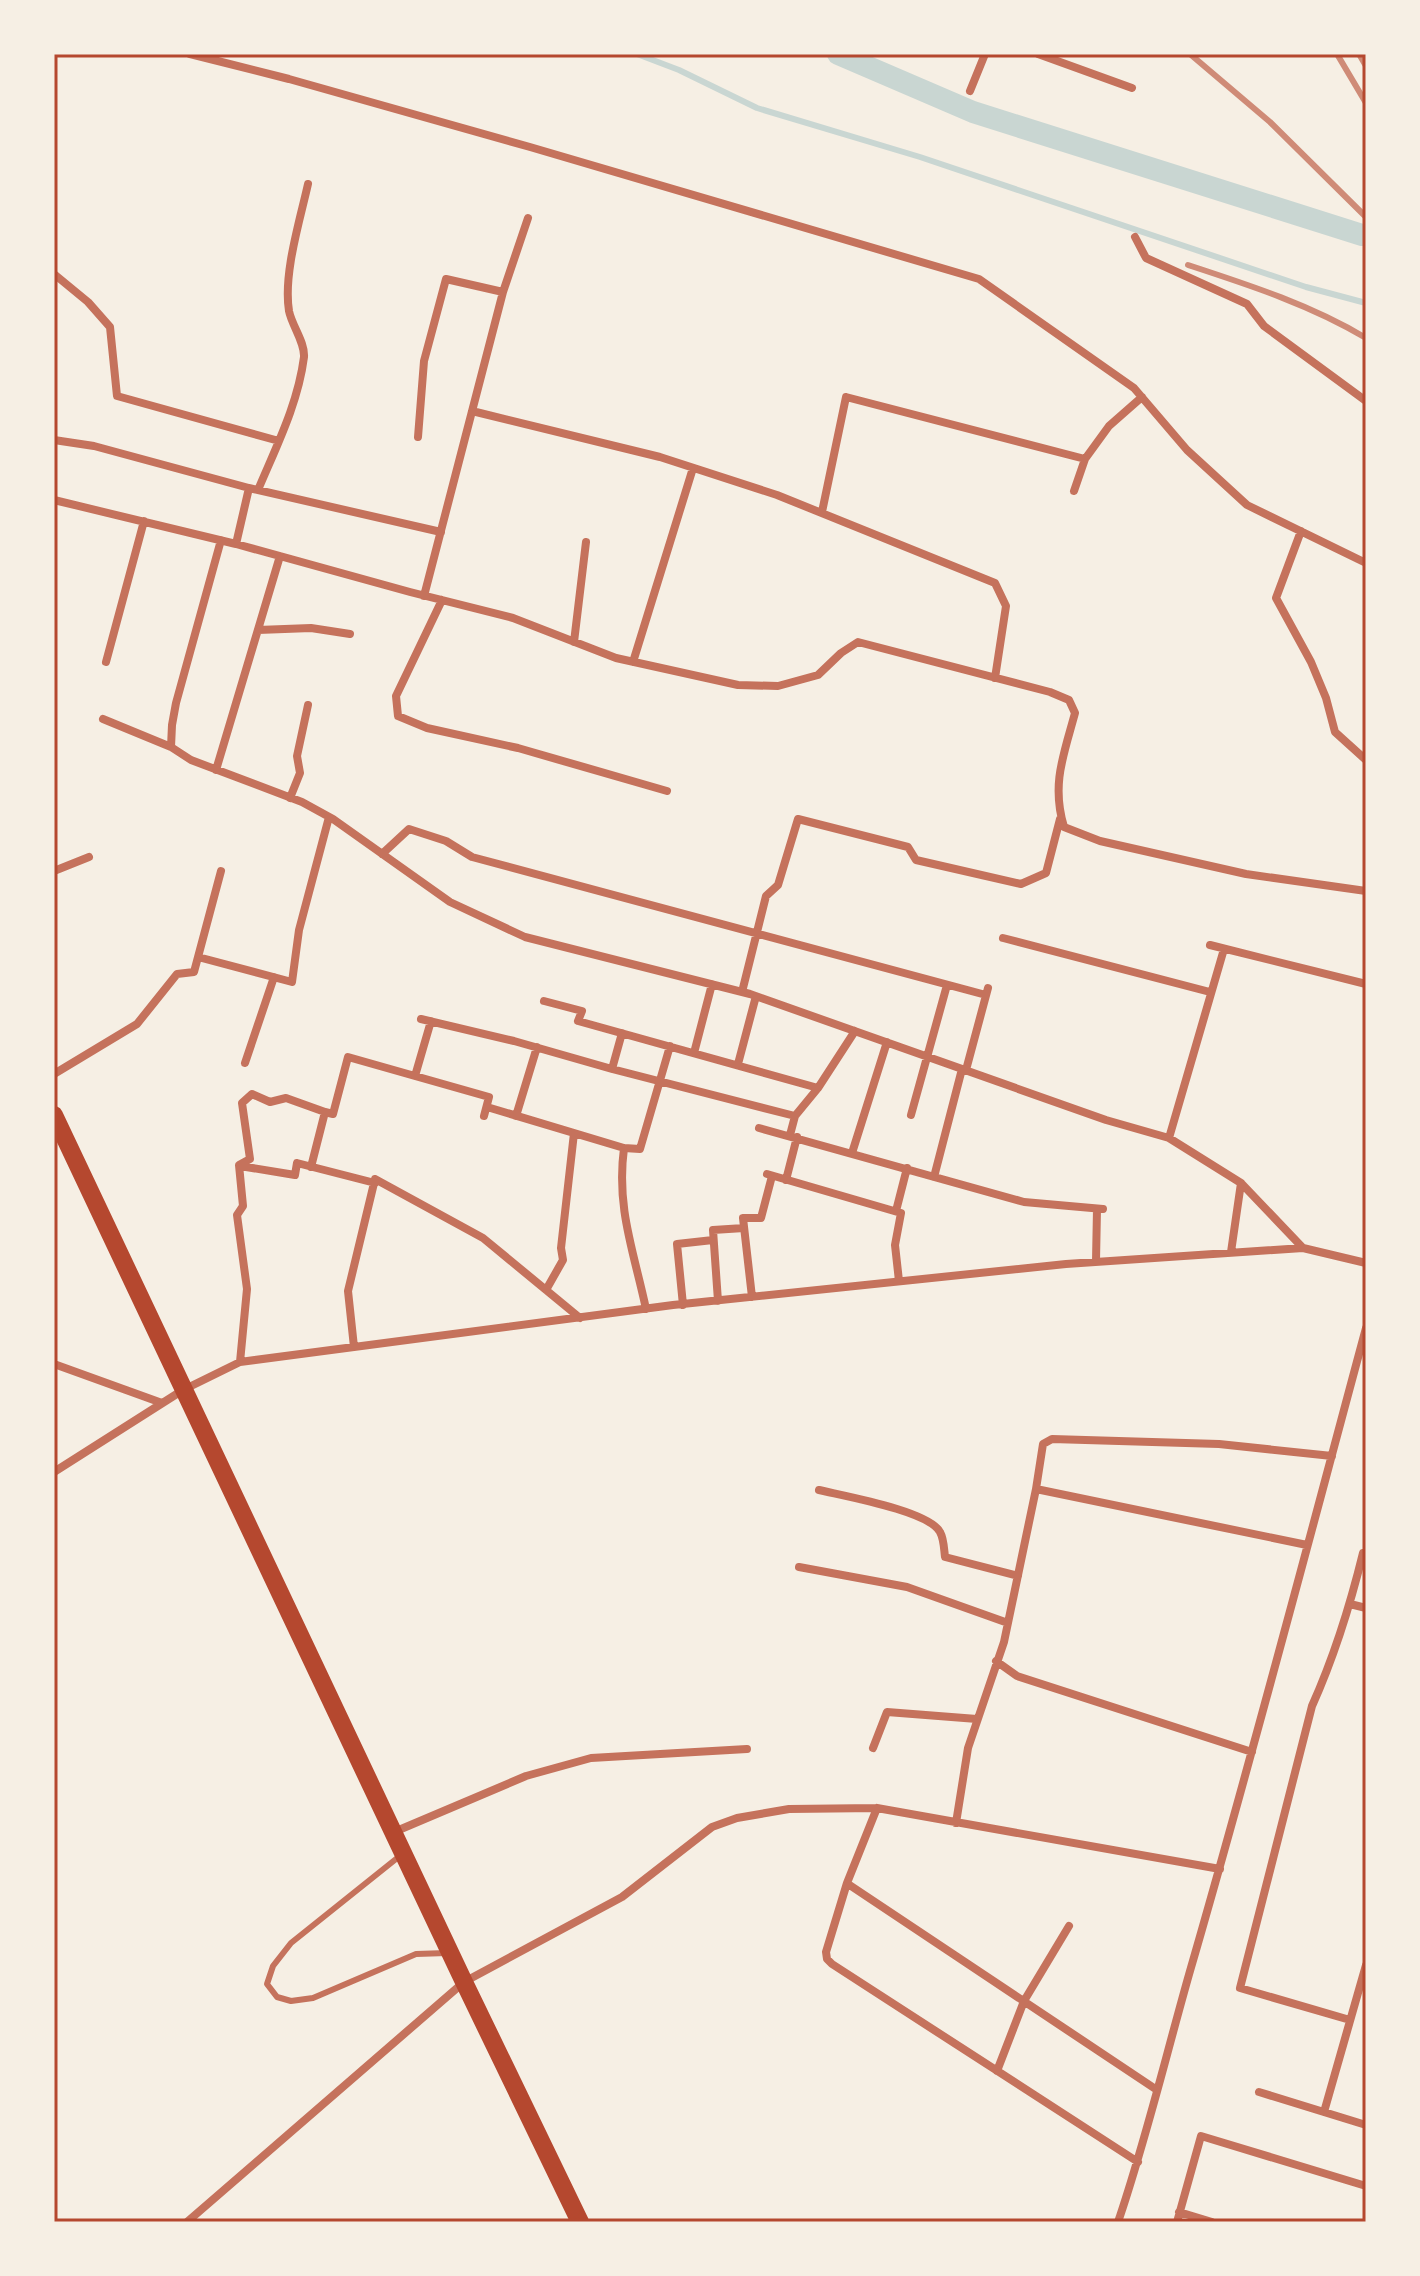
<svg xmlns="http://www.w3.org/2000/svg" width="1420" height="2276" viewBox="0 0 1420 2276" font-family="'Source Serif 4',serif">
<rect width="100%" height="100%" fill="#f6efe4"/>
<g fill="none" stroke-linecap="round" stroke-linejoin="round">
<path stroke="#c9d6d2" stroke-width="6" d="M637,54l42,16 78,38 163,49 386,130 60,16"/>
<path stroke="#c9d6d2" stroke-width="22" d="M838,54l135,58 389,123"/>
<path stroke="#c5725c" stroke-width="6" d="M401,1855l-110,88 -18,23 -6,18 10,13 14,4 22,-3 103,-44 31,-1"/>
<path stroke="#c5725c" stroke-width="8" d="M190,54l99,25 241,68 449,132 155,109 53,62 60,55 119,58
M1038,54l94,34
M970,91l15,-37
M1135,237l11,21 101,46 17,22 102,75
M54,274l34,28 22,25 7,69 162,45
M472,411l188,46 117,38 218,88 11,23 -11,72
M418,437l6,-76 22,-82 57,13
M54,440l40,6 155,42 192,44
M258,490c18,-43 40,-86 46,-133 1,-15 -12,-31 -15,-46 -6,-37 11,-91 19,-127
M1074,491l11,-32 24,-33 33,-29
M54,500l182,44 174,48 103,26 103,40 122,27 40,1 40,-11 23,-22 17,-11 192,50 19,8 6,13c-11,41 -24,71 -11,114l36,14 146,33 120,17
M822,512l24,-115 239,62
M1301,531l-25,67 35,64 15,36 9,34 31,28
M221,540l-45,163 -4,22 -1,22 20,13 111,42 31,17 117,83 75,35 225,57 356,126 63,18 72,45 62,65
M236,544l13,-56
M424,596l79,-304 25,-74
M442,600l-46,96 2,20 29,12 91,20 149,43
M258,630l53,-2 39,6
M574,642l12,-100
M106,662l38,-141
M633,662l60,-194
M103,719l68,28
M216,770l64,-214
M290,798l10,-25 -3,-17 11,-51
M382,854l27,-25 37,12 26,16 514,138
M54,871l35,-14
M1003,938l207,54
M1210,945l156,39
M198,957l94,25 7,-52 30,-113
M742,992l24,-96 12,-11 20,-66 110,28 8,13 105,24 25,-11 14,-54
M544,1001l38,10 -4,10 240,67
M421,1019l93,22 98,28 183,47
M694,1053l18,-69
M245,1063l29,-86
M738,1064l18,-68
M612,1069l10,-36
M966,1070l22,-82
M54,1074l83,-50 40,-50 17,-2 27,-101
M415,1076l16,-55
M487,1107l137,41 16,1 30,-103
M911,1115l36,-130
M516,1116l21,-69
M759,1128l265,74 79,7
M790,1135l5,-19 23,-28 37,-57
M1169,1138l55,-189
M624,1148c-8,60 10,104 22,161
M852,1153l35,-111
M240,1166l55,9 2,-12 78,20
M311,1167l14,-55 8,2 15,-57 141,40 -5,19
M767,1174l134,39 -6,32 4,36
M934,1177l28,-108
M786,1180l11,-43
M896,1211l11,-43
M1231,1252l10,-69
M1096,1261l1,-52
M546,1290l17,-30 -2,-12 13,-115
M752,1297l-9,-79h18l11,-42
M718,1301l-5,-71 31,-2
M683,1305l-6,-61 36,-4
M354,1347l-6,-56 27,-112 108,59 97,80
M240,1362l7,-73 -10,-74 6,-9 -4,-41 11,-6 -8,-56 10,-9 18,8 16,-4 39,14
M54,1364l108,39
M54,1472l129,-82 57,-28 433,-57 393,-41 237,-16 63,15
M1036,1489l271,56
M819,1490c25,6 110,21 121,42 4,7 4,17 5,25l73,19
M799,1567l108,20 101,36
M1350,1604l16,4
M996,1661l21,15 235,76
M873,1748l14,-36 90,7
M877,1808l-30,75 -21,69 1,7 5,5 306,198
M956,1823l12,-75 36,-106 32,-153 7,-45 9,-5 167,5 113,12
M394,1832l132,-56 65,-18 156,-9
M848,1884l309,206
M1350,2020l-110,-32 72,-282c22,-49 38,-100 51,-153
M997,2071l27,-70 45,-75
M1259,2092l107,33
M1324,2112l42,-147
M1179,2212l33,10
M187,2222l277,-240 158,-85 90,-70 25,-9 52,-9 88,-1 343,61
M1118,2222c28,-82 48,-167 72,-251 62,-213 118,-428 176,-643
M1177,2222l24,-86 165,50"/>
<path stroke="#b5482f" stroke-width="18" d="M54,1115l410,867 116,240"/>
<path stroke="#cf8b77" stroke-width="6" d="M1190,54l80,68 96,95
M1337,54l29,49
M1359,54l7,12
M1188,265c61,20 123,40 178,73"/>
</g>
<rect width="1420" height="2276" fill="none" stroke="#f6efe4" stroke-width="112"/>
<rect x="56" y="56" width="1308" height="2164" fill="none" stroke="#b5482f" stroke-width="3"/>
</svg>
